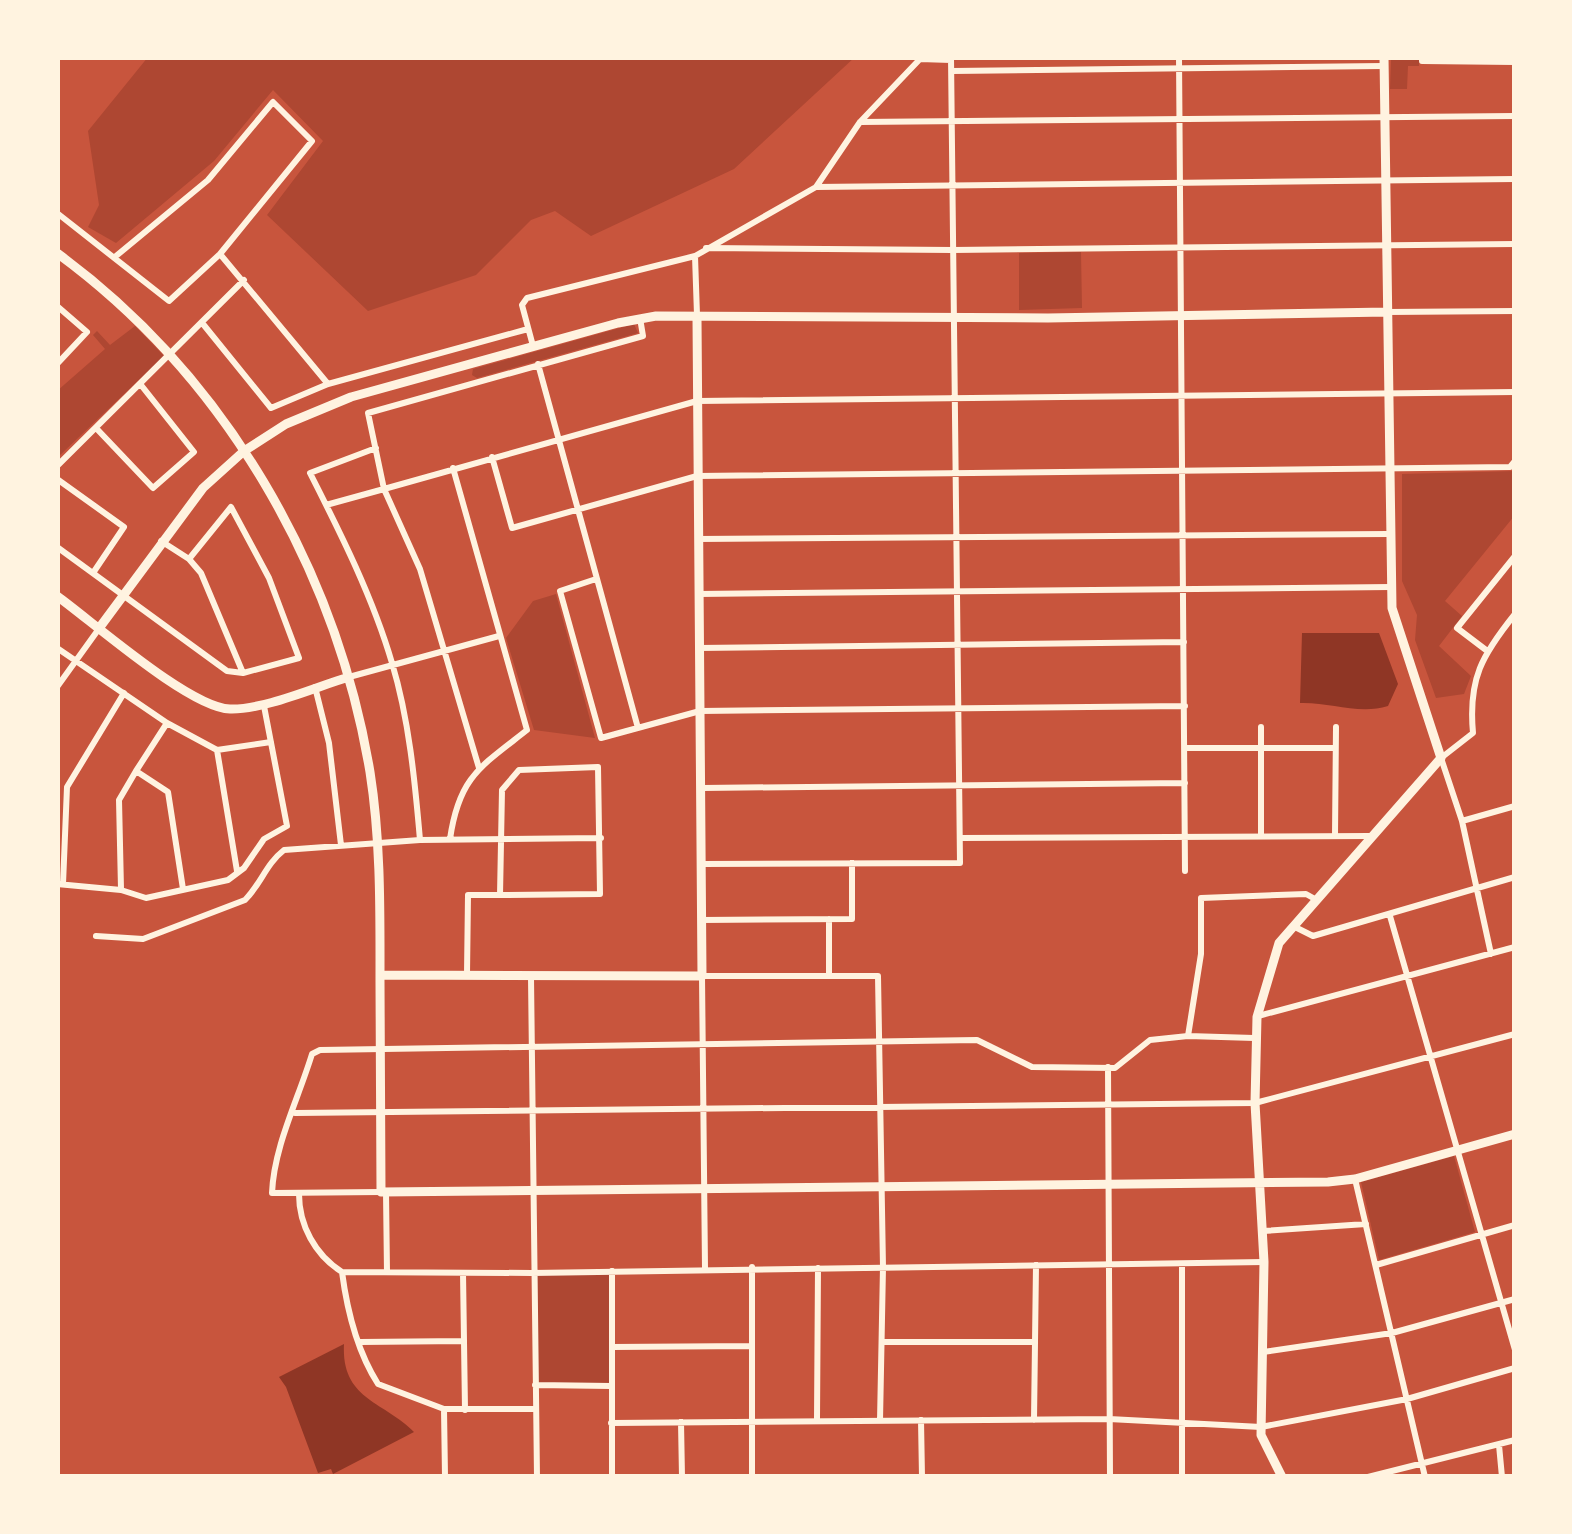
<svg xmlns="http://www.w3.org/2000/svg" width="1572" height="1534" viewBox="0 0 1572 1534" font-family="'Work Sans',sans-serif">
<rect width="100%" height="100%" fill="#c8553d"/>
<path fill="#ae4732" d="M148,57h707l-121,112 -143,67 -36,-25 -24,9 -55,55 -108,36 -101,-96 56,-74 -50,-51 -59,71 -98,82 -28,-16 11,-22 -11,-74z
M1391,60h28v6h-11l-1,23h-17z
M1081,252l1,56 -63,2v-57z
M634,324l4,9 -161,45 -5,-3 1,-6z
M135,326l29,30 -107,102v-67l48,-42 -12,-14 4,-4 13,14z
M1515,471v44l-70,86 17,15 -23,30 32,30 -7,18 -28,4 -21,-58 2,-25 -15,-34v-107z
M556,594l39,144 -61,-8 -28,-92 27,-37z
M1454,1156l21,76 -96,28 -18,-78z
M612,1271l-3,112h-71l-3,-110z"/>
<path fill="#8f3625" d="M1302,633h77l19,51 -10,22c-29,9 -58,-4 -88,-3z
M344,1344c-3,56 40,57 70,88l-81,42 -2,-5 -13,4 -32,-86 -7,-10z"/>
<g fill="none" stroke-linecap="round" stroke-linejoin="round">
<path stroke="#fff3e0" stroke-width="6" d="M1179,57l6,814
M1422,57v4l93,1
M952,71l432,-5
M860,122l655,-6
M816,187l699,-8
M57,213l112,88 51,-47 92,-113 -39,-39 -65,78 -92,76
M706,248l247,2 562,-6
M220,254l108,130
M695,256l2,59
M57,306l30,26 -30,32
M1387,312l128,-1
M640,318l3,18 -275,77 16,76 313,-88 818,-9
M203,324l68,84 57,-24 200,-55
M533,346l-11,-41 5,-7 168,-42 121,-69 44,-65 60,-63 31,1
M538,364l100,364
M96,428l57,60 41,-36 -53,-67
M376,448l-66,25c31,61 63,125 82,190 17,56 23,119 28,177
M492,457l20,71 185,-52 813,-9 5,-6
M57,466l187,-186
M57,479l67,48 -31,46
M326,505l58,-16 36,80 59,199
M698,539l691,-5
M57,547l170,124 16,2 -42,-100 -12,-14 -28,-18
M189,559l42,-52 38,71 30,80 -56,15
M596,579l-36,12 41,147 99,-27 485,-5
M698,594l693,-7
M57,648l110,75 50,27 54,-8
M699,648l485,-6
M1486,650l-29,-22 58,-72
M349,677l150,-41
M57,687l41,-57
M315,687l14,56 12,102
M167,723l-31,48 32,21 15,97
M1261,727v109
M1185,748h150
M217,750l20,121
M598,767l2,127 -100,1 2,-105 17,-20z
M703,788l482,-5
M1462,821l53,-15
M1335,836l1,-109
M960,838l410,-2
M450,839c9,-62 30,-72 77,-109l-74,-262
M702,864l258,-1 -9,-806
M57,884l64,6 25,8 82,-18 16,-12 20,-29 23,-13 -23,-120
M63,884l4,-97 57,-94
M121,889l-2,-89 17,-29
M1390,916l125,434
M829,919v57
M702,920l150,-1v-56
M1295,927l18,9 202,-59
M96,936l47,3 102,-39c16,-16 21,-36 39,-50l136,-10 181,-2
M1491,954l-29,-133 -21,-63 32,-25c-5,-54 9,-78 42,-119
M467,974l1,-79h32
M531,977l6,500
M1258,1016l257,-69
M1188,1036l13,-82v-56l105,-4 9,5
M1108,1067l2,410
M295,1113l960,-10 260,-69
M1355,1179l70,298
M381,1192l-109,1c2,-47 26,-93 40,-139l8,-4 657,-10 55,27 83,1 35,-28 38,-4 66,2
M386,1192l1,80
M299,1194c0,31 16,61 43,78l190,1 732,-11
M1263,1231l103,-7
M1376,1265l139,-40
M705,1268l-3,-292h176l5,291 -3,154
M612,1271v206
M342,1272c5,38 15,79 36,112l66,25 1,68
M463,1273l2,137
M360,1342l104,-1
M882,1342h152
M612,1347l140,-1
M1263,1352l129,-19 123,-34
M535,1385l76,1
M444,1409h92
M817,1420l1,-152
M921,1420l1,57
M1034,1420l2,-155
M681,1422l1,55
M611,1423l498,-4 152,8 146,-28 108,-31
M1499,1445l3,32
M752,1477v-210
M1182,1477v-213
M1368,1477l147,-37"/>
<path stroke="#fff3e0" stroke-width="9" d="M57,253c168,123 279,315 313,519 11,70 10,140 10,210 0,70 1,140 1,210l947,-10 27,-3 160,-45
M57,596c36,26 133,112 173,113 34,1 85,-22 119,-32
M100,627l103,-139 41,-37 42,-27 65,-27 267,-74 38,-7 392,2 339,-6
M380,975l322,1 -5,-658
M1282,1477l-21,-42 3,-173 -9,-159 2,-86 22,-74 162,-185 -49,-150 -8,-551"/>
</g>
<rect width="1572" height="1534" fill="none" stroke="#fff3e0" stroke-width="120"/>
</svg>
